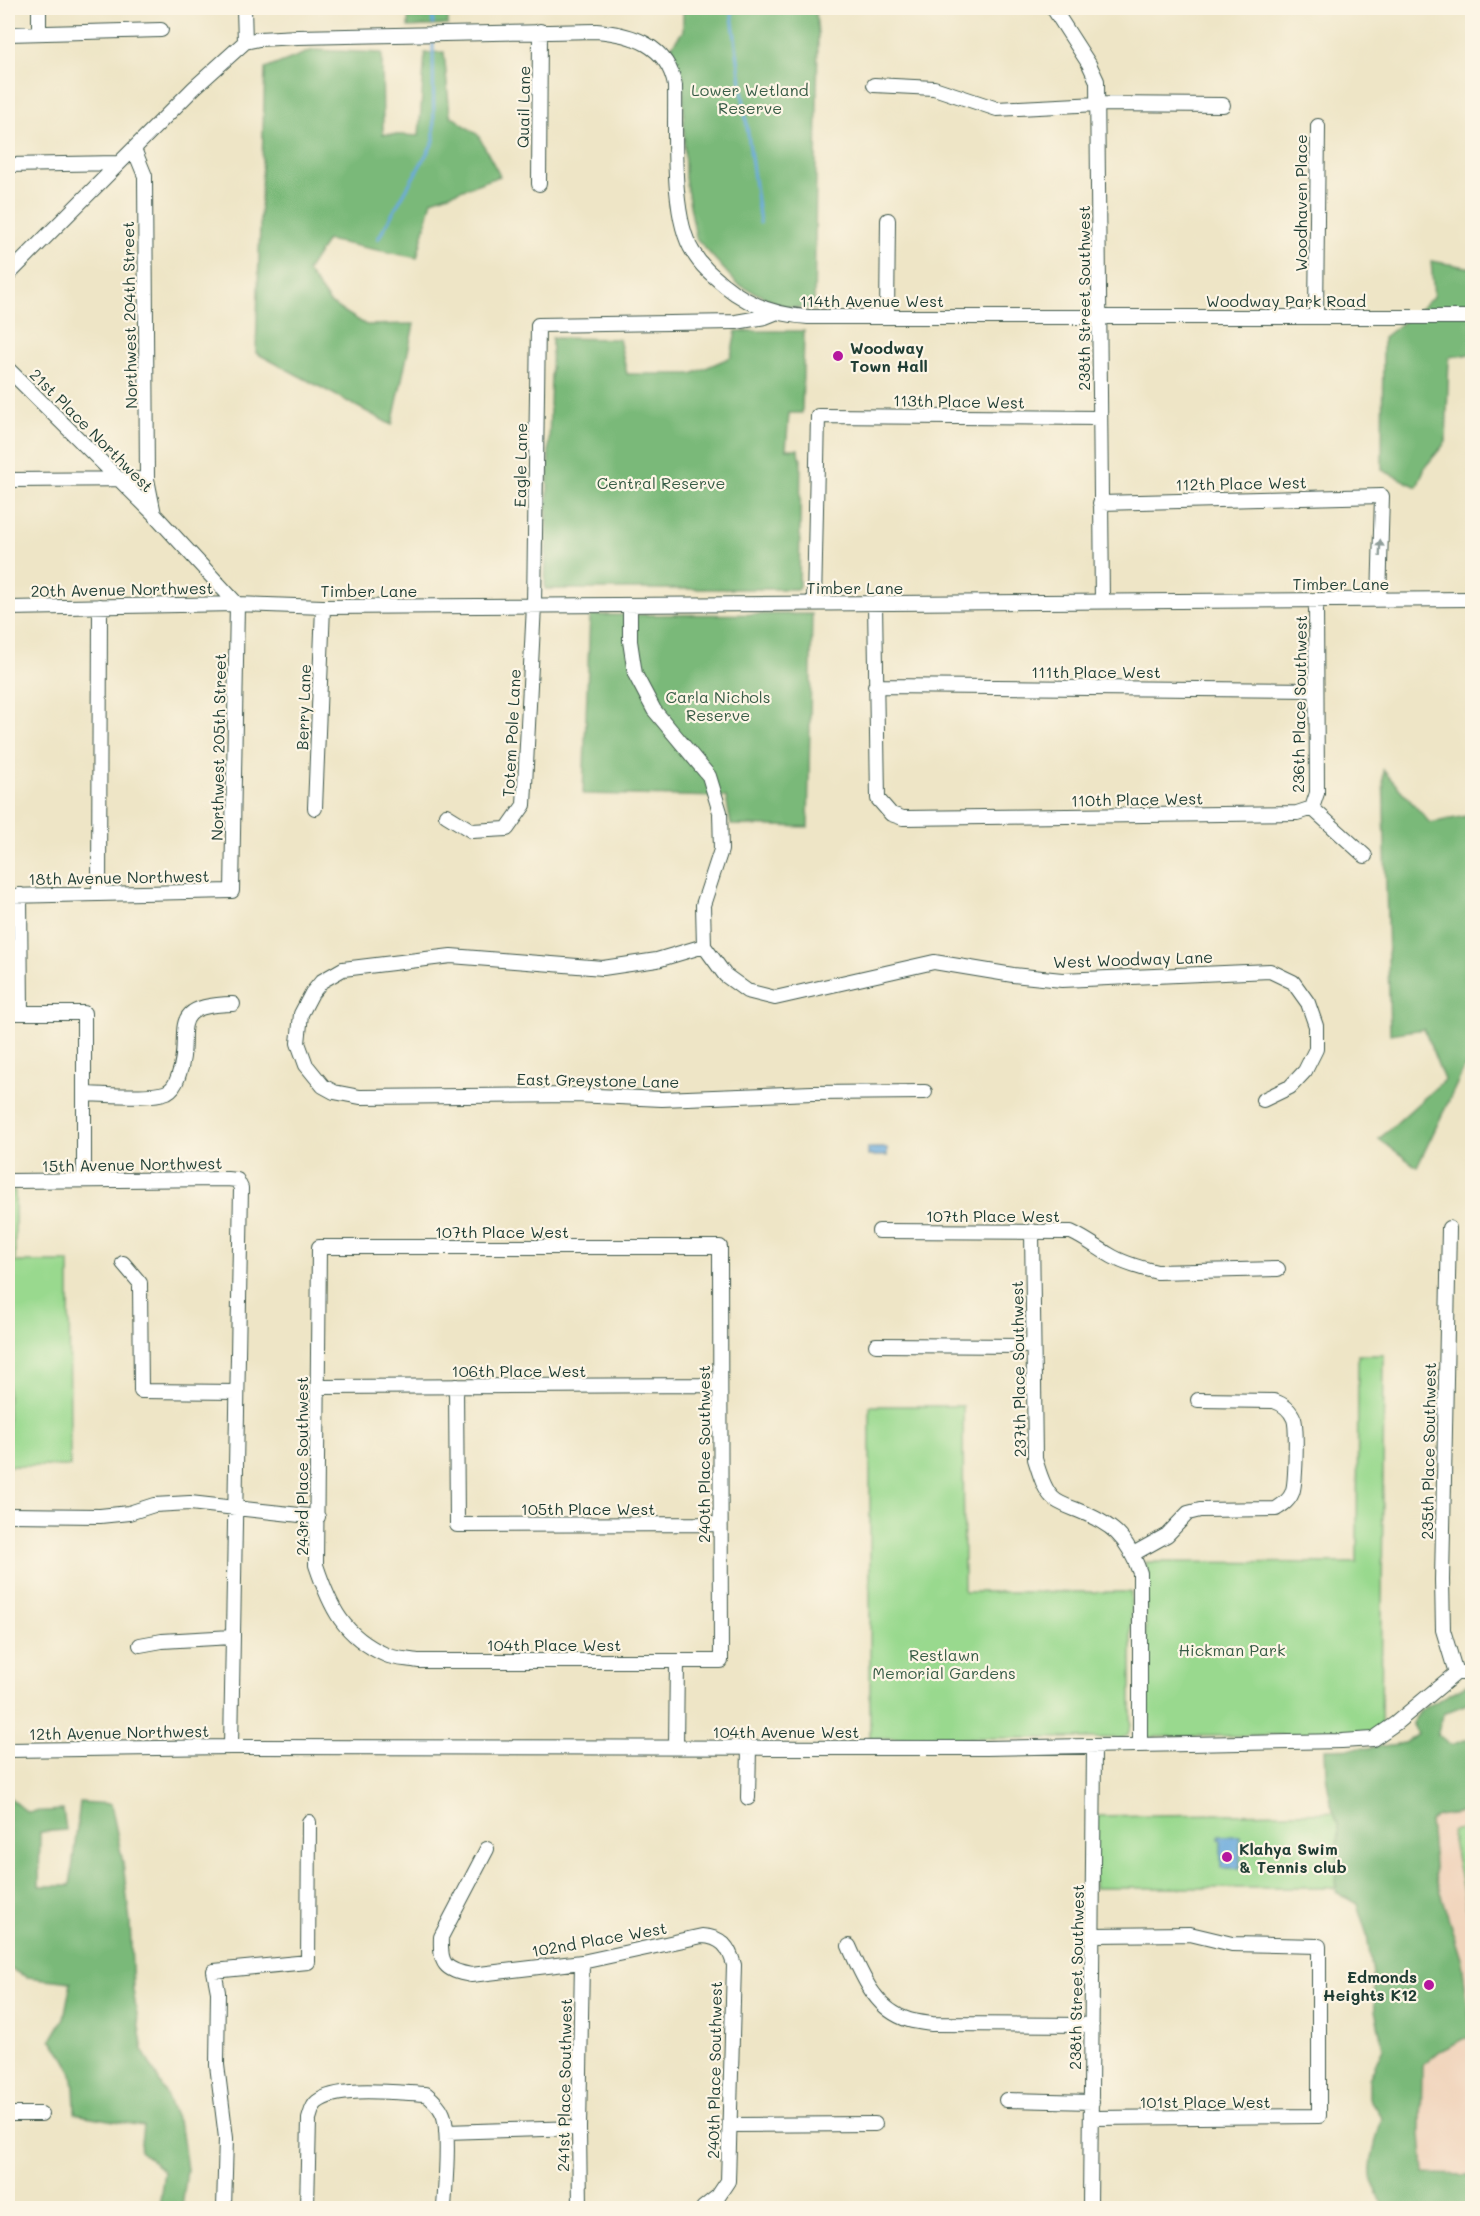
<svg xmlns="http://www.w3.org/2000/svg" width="1480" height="2216" viewBox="0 0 1480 2216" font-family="Mali,sans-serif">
<rect width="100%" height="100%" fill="#fcf5e5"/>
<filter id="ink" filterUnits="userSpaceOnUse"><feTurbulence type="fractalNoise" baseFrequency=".0167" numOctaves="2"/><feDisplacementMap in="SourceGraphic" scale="12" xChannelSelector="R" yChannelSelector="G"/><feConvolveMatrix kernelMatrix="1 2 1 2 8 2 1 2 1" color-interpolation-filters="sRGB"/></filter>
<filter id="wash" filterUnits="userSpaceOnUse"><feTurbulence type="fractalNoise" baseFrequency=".008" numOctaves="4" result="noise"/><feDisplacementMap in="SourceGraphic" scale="24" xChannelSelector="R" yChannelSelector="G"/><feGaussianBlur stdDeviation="1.35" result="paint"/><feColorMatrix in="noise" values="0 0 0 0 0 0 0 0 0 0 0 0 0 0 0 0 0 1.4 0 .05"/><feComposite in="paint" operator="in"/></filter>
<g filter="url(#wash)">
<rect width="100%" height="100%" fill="#eee5c6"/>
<path fill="#f1d5bd" d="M1389,1760l83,1v447h-89z"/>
<path fill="#99d98e" stroke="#5c8b61" stroke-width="1.5" d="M8,1191h7v71h54l1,204h-62z
M1358,1355h26l-3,373 -11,5 -13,1 -212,3 1,-175 211,1z
M870,1406h93l1,186h167v132l-3,10 -6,4h-252z
M1360,1812v76h-266v-72z
M1472,1827v108l-21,-104z"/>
<path fill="#7ab979" stroke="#4c7b56" stroke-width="1.5" d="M409,8h39v17l-40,2z
M683,8h132l3,24 -4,277 -29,-2 -48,-23 -41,-46 -11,-60 -2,-102 -15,-25 15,-20z
M313,50l69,3 1,81 36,2 6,-83 19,-1 6,63 28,20 22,41 -68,24 -15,58 -90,-18 -20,31 23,32 36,22 48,-1 -22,101 -136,-72 9,-284z
M1431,261l41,7v86l-23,3 -3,85 -21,25 -8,20 -35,-17 1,-132 51,-41z
M736,331h68l-2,82h-13l-3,36h12l1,9h2l-2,131h-254l7,-251 67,1 8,35h65l39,-17z
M812,614l-4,213 -77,-2 -5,-28 -143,-3 7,-179z
M1383,770l47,53 42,-8v237l-55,115 -38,-28 65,-59 -20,-51 -34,5z
M1466,1685l6,1v16l-28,11 -7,21 14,11 21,-8v74l-35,5 -7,5 5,55 27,86 10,73 -32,16 -18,15 -1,67 3,41 48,1v33h-89c-2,-11 -7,-17 -11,-27 -5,-13 6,-49 10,-63l-13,-20v-19l14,-31 -8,-38 -2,-36 -6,-39 -10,-31 -21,-12 2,-68 -7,-20 -5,-30 -1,-25 43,-1 37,-5 13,-9 -6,-11 9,-13z
M8,1796l19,16 36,-2 3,20 -26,2 -1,54h31l10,-84 31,2 12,59 7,59 3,68 10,61 21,39 18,43 5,37 -5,38h-23l5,-37 -24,-20 3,-25 -68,-12c-1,-37 1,-45 -24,-74l13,-22 7,-36 -44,-5 -19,-9z"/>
<path fill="#6aaadd" stroke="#447488" stroke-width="1.5" d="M868,1148h19v8h-19z
M1219,1836h21v32h-19v-28h-2z"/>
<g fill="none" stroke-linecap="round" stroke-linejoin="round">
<path stroke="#6aaadd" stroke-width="3" d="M432,8l1,16
M731,8l29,215
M378,239l56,-98 -1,-97"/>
</g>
</g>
<g filter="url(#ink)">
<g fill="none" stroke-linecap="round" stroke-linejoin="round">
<defs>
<path id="minor" d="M244,8l1,34
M1053,8l36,56 8,17 5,520
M39,33v-25
M8,34l153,-4
M874,85l60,3 63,21 101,-5 125,1
M134,149l11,27 2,303 7,35 83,90
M8,165l110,-2
M539,184l1,-153
M8,275l186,-187 51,-46 14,-3 39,-2 298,-6c36,3 72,14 79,55 1,43 -5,131 18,166 8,14 19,23 31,33 24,20 54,30 84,32h664
M1316,316l2,-190
M887,317l1,-97
M8,369l146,145
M8,480l139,-1
M1100,503l282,-7 -3,104
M814,603l4,-187 282,2
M875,603l3,196 13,15 12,4 394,-5 15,-5 53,48
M630,605v36l5,33 19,36 55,66 11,36 1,38 -18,55 1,41
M8,608l229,-4 86,3 1149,-8
M875,686l441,4
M315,808l8,-201
M1312,808l5,-15 -1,-193
M446,815l26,16 35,-2 17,-24 10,-200 4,-280 198,-3 29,-5 10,-4
M99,894l1,-288
M20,895l1,118
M8,896l224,-5 5,-287
M704,946l-47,14 -54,8 -152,-12 -108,13 -21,12 -10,12 -11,21 -3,29 8,22 17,21 11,6 26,5 215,-2 87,4 150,-6 113,-1
M704,946l21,29 22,16 28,7 159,-36 79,13 49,5 208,-9 23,11 15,21 8,23v23l-11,22 -15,16 -27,13
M8,1013h76v167
M84,1094c18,0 67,5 83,-2 6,-3 9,-9 11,-15 17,-43 -17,-72 55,-73
M8,1181l219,-2 10,1 4,8 -10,559
M1449,1228l-7,352 1,50 13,43
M879,1231l192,1c13,6 24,14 37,22 14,9 32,14 49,18l121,-3
M1032,1231l3,228c4,12 8,29 17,38 5,6 17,10 25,13 35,14 50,26 63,63v172
M319,1247h401l1,414h-303c-10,-2 -23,-2 -32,-6 -43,-19 -56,-48 -70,-90z
M123,1263l17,20 1,108 96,1
M876,1345l157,1
M456,1386l1,139 263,-1
M318,1387l402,-2
M8,1515l92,1 29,-3 25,-8 36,-2 128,14
M1133,1554l34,-19 21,-22 12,-3 76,-1c6,-4 13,-8 16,-16 4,-8 5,-66 2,-74 -4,-10 -11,-15 -20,-18l-76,-1
M140,1645l22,-4 70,-4
M676,1747l1,-86
M8,1750l223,-3 755,1 356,-7 31,-2 23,-16 60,-50h16
M748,1798l1,-51
M487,1849l-46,88c-1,27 3,33 30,38l111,-13 120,-26c20,1 27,11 32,29l-6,216 -10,15 -15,12
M849,1946c13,29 26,64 60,74 7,2 16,3 23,4l160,1
M1006,2100l86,2
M8,2114h33
M1092,2118l227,-2v-170l-87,-2 -42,-10 -97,1
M730,2125l145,-1
M446,2132l133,-4
M224,2208l2,-70 -9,-73 1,-73 -4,-21 94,-9 1,-140
M307,2208l2,-89c2,-6 3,-13 8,-17 21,-17 82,-9 109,-8 6,5 13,11 16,18 9,16 3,76 2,96
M580,2208l-1,-80 3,-166
M1090,2208l4,-462"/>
</defs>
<use href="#minor" stroke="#3e564a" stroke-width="16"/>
<use href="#minor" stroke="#fff" stroke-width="14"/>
</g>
<defs><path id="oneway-solid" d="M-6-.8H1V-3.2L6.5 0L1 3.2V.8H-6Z" transform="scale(1.5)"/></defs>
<use fill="#8f9e9a" href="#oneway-solid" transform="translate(1380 548) rotate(-88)"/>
</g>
<g fill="#b5179e" stroke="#fcf5e5" stroke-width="2">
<circle cx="838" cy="356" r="6"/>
<circle cx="1227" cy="1857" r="6"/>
<circle cx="1429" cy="1985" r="6"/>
</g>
<g text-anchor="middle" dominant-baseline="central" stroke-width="4.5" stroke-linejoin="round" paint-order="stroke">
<g font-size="16" fill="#375c46" stroke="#fcf5e5">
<text x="750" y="89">Lower Wetland<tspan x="750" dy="18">Reserve</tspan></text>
<text x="661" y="482">Central Reserve</text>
<text x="718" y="696">Carla Nichols<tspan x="718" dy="18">Reserve</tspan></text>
<text x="1232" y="1649">Hickman Park</text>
<text x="944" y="1654">Restlawn<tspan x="944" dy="18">Memorial Gardens</tspan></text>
</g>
<g font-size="16" fill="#1f3d34" stroke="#fcf5e5">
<text transform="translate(523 107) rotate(-89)">Quail Lane</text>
<text transform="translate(1300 203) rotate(-90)">Woodhaven Place</text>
<text transform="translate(1083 298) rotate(-90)">238th Street Southwest</text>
<text x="872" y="300">114th Avenue West</text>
<text x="1286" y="300">Woodway Park Road</text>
<text transform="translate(129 315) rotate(-91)">Northwest 204th Street</text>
<text transform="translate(959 401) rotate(1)">113th Place West</text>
<text transform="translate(92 430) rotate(45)">21st Place Northwest</text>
<text transform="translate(520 465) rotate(-89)">Eagle Lane</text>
<text transform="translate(1241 483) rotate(-1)">112th Place West</text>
<text x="1341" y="583">Timber Lane</text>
<text x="855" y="587">Timber Lane</text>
<text transform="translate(122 589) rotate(-1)">20th Avenue Northwest</text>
<text x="369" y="590">Timber Lane</text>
<text x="1096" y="671">111th Place West</text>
<text transform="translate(1299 704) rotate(-89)">236th Place Southwest</text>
<text transform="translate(303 707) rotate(-88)">Berry Lane</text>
<text transform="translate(511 733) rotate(-87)">Totem Pole Lane</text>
<text transform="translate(218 747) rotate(-89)">Northwest 205th Street</text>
<text transform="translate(1137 799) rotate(-1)">110th Place West</text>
<text transform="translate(119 877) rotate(-1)">18th Avenue Northwest</text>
<text transform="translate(1133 959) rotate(-2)">West Woodway Lane</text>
<text transform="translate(598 1080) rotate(1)">East Greystone Lane</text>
<text transform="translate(132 1164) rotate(-1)">15th Avenue Northwest</text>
<text x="993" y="1215">107th Place West</text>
<text x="502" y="1231">107th Place West</text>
<text transform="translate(1018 1369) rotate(-91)">237th Place Southwest</text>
<text x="519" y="1370">106th Place West</text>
<text transform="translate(1428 1451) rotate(-89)">235th Place Southwest</text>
<text transform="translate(703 1454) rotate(-90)">240th Place Southwest</text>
<text transform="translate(301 1466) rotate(-90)">243rd Place Southwest</text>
<text x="588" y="1508">105th Place West</text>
<text x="554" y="1644">104th Place West</text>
<text x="786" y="1731">104th Avenue West</text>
<text transform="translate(119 1732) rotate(-1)">12th Avenue Northwest</text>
<text transform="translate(599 1939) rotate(-10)">102nd Place West</text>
<text transform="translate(1076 1977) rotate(-89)">238th Street Southwest</text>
<text transform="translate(714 2070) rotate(-89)">240th Place Southwest</text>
<text transform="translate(564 2085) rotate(-89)">241st Place Southwest</text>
<text x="1205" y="2101">101st Place West</text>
</g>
<g font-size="16" font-weight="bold" fill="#1f3d34" stroke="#fcf5e5" text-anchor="start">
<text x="850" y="347">Woodway<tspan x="850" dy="18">Town Hall</tspan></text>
<text x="1239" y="1848">Klahya Swim<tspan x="1239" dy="18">&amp; Tennis club</tspan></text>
<text x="1417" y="1976" text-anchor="end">Edmonds<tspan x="1417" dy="18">Heights K12</tspan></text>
</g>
</g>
<rect width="1480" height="2216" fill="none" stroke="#fcf5e5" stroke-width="30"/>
</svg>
